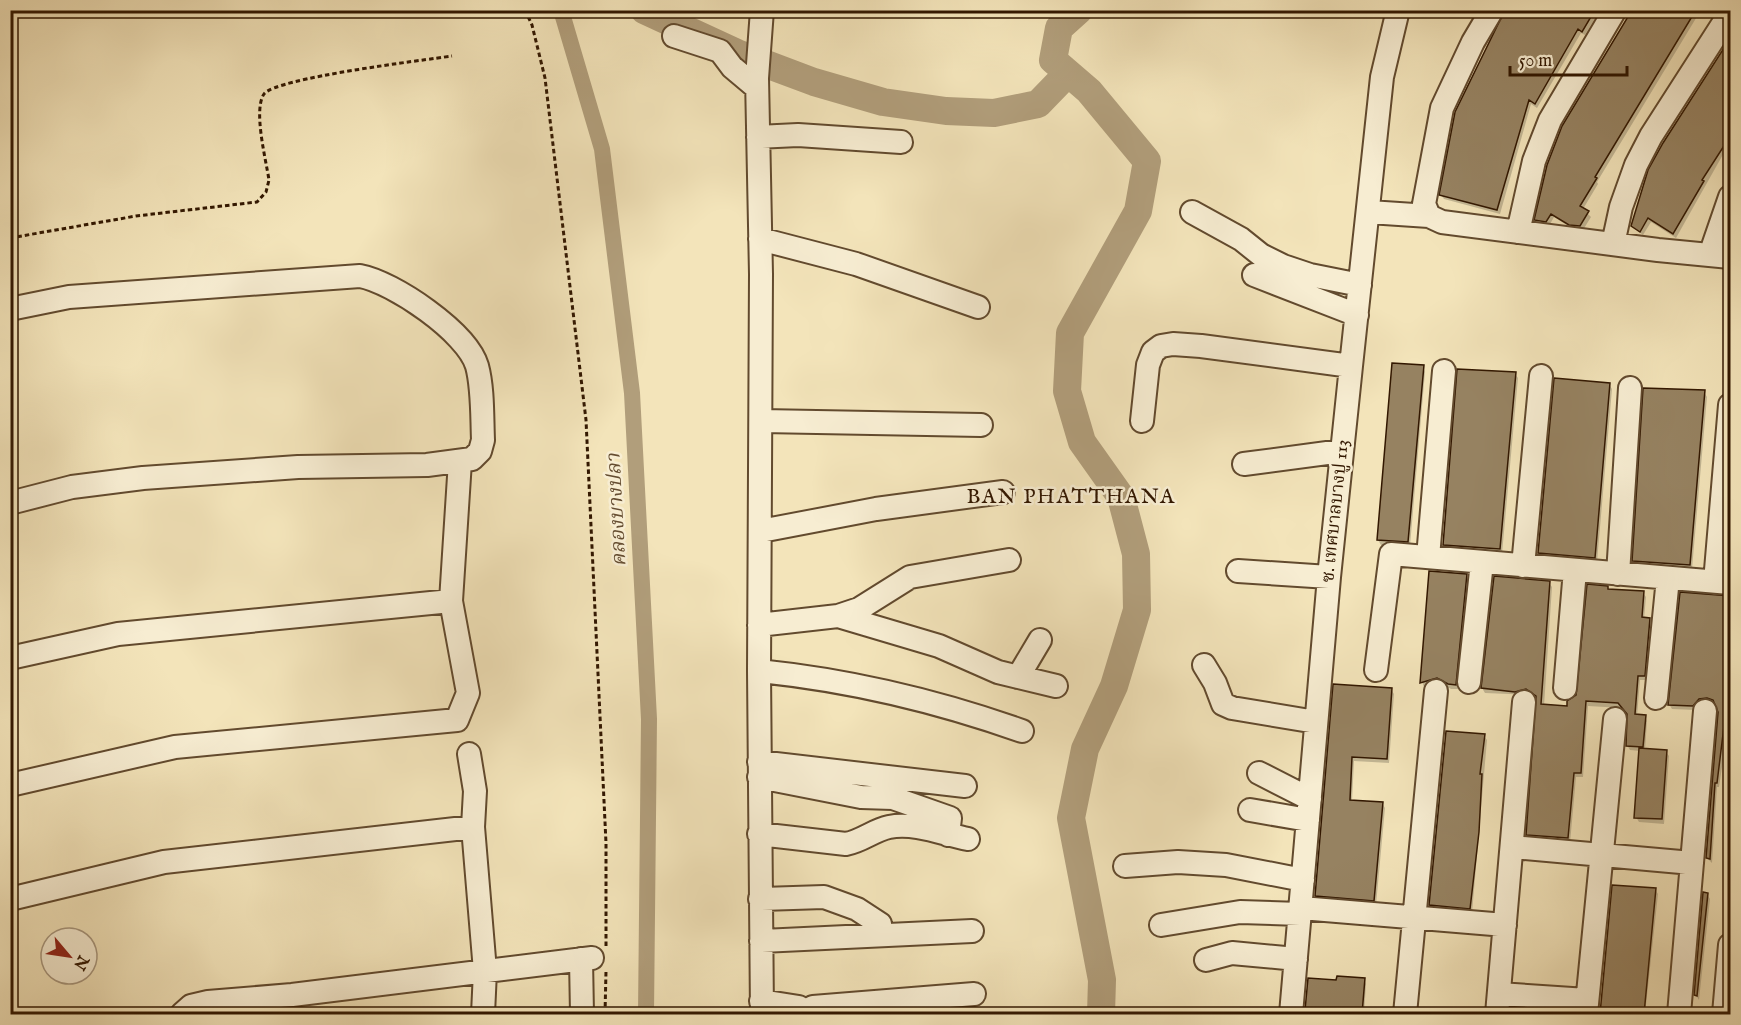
<svg xmlns="http://www.w3.org/2000/svg" width="1741" height="1025" viewBox="0 0 1741 1025" font-family="'IM FELL English','Noto Serif Thai',serif">
<rect width="100%" height="100%" fill="#f3e4ba"/>
<filter id="stains"><feTurbulence type="fractalNoise" baseFrequency=".00333" numOctaves="4"/><feColorMatrix values="0 0 0 0 .2 0 0 0 0 .09 0 0 0 0 .02 0 0 0 .5 -.17"/></filter>
<radialGradient id="worn" r=".72"><stop offset=".6" stop-color="#630" stop-opacity="0"/><stop offset="1" stop-color="#630" stop-opacity=".3"/></radialGradient>
<path fill="#0003" d="M1505,10h95l-15,25 -4,-2 -44,75 -6,-4 -31,110 -56,-15 -3,-4z
M1634,10h67l-104,172 1,2 -15,25 8,8 -8,13 -10,-1 -19,-12 -5,9 -10,-1 -3,-5z
M1730,40v102l-54,96 -25,-16 -8,13 -11,-9z
M1423,367l2,5 -15,174 -29,-1 -3,-5z
M1515,374l3,4 -16,176 -55,-5 -3,-4z
M1609,384l3,5 -15,173 -55,-5 -3,-4z
M1704,392l3,5 -15,172 -55,-4 -3,-4z
M1466,575l3,5 -11,109h-7l-11,-7 -16,5 -2,-5z
M1549,583l3,4 -8,119 24,1 10,-11 31,-105 34,2 3,4 -2,22h6l2,5 -5,56h-7l-3,36h8l2,5 -2,29 21,2 3,4 -5,68 -25,-2 -3,-5 4,-66 -10,-1 -3,-5 2,-30 -7,-7 -34,-2 -5,71h-7l-6,66 -40,-4 -2,-5 11,-132 -4,-7 -50,-2 -3,-5z
M1730,597v117l-11,73h-2l-5,76 -5,-5 13,-147 -3,-7 -7,-2 -14,8 -24,-1 -3,-5z
M1335,686l56,3 3,5 -5,69 -35,-2 -2,40 30,2 3,5 -9,97 -57,-5 -3,-5z
M1484,736l3,4 -15,173 -39,-3 -2,-5z
M1614,887l41,2 3,5 -13,120h-44z
M1707,894l3,5 -11,101 -3,-5z
M1364,979l2,5 -2,30h-58l3,-34z"/>
<g fill="none" stroke-linecap="round" stroke-linejoin="round">
<path stroke="#b19e7b" stroke-width="16" d="M561,10l41,139 30,244 17,326 -3,295"/>
<path stroke="#b19e7b" stroke-width="28" d="M644,10l93,43 77,29 69,20 63,9 48,2 44,-9 30,-31
M1079,10l-20,18 -6,32 36,31 58,70 -9,50 -68,122 -3,58 15,51 39,55 15,57 1,56 -23,76 -29,63 -14,69 31,162 -1,34"/>
</g>
<path fill="#968261" stroke="#321700" stroke-width="1.5" d="M1505,10h90l-13,22 -4,-3 -43,75 -6,-4 -32,110 -58,-15 16,-83z
M1632,10h64l-101,167 2,1 -17,28 9,5 -9,15 -11,-1 -18,-11 -5,8 -12,-2 13,-55 15,-39z
M1731,37v98l-29,45 2,1 -31,53 -25,-16 -8,14 -9,-6 17,-56 15,-27z
M1392,363l32,2 -16,177 -31,-2z
M1457,369l59,3 -16,177 -57,-4z
M1554,378l56,5 -15,175 -57,-5z
M1643,388l62,2 -15,175 -58,-4z
M1429,571l38,3 -11,111 -8,-1 -11,-6 -17,5z
M1494,576l56,5 -9,123 26,2v-5l9,-6 11,-111 21,2v3l36,2 -2,26 8,1 -5,58h-7l-3,38 11,1 -3,32 -17,-1 1,-32 -9,-11 -32,-2 -5,72h-7l-6,65 -42,-3 10,-139 -10,-7 -11,3 -34,-4z
M1680,592l51,4 -2,114h-3l-9,73h-2l-5,76 -4,-1 12,-146 -5,-12 -6,-2 -8,1 -6,7 -25,-1z
M1333,684l59,4 -5,71 -35,-2 -2,43 33,2 -9,99 -59,-5z
M1446,731l39,3 -5,40h2l-3,58 -9,77 -41,-4z
M1639,748l28,2 -5,69 -28,-1z
M1612,885l44,3 -12,126h-44z
M1703,892l5,1 -11,103 -3,-1z
M1337,976l28,2 -3,36 -57,-4 3,-32 28,2z"/>
<g fill="none" stroke-linecap="round" stroke-linejoin="round">
<defs>
<path id="minor" d="M762,10l-5,68 4,196 -2,397 3,343
M1492,10l-19,32 -31,66 -18,96 5,12 13,6 216,28 72,7
M674,36l46,15 12,16 25,21
M758,137l40,-2 103,7
M1192,212l49,27 20,16 22,11 27,9 50,10
M1369,212l60,4
M1518,232l16,-71 16,-41 65,-110
M760,239l96,25 122,43
M1613,244l8,-37 15,-42 15,-29 79,-123
M1710,255l20,-58
M1254,275l103,40
M10,309l59,-12 291,-21c33,6 107,56 117,90 6,22 5,51 6,74l-3,11 -8,8 -45,6 -129,2 -155,11 -71,9 -62,16
M761,421l220,4
M1142,421l6,-56 5,-13 8,-6 12,-2 28,2 150,20
M1244,464l98,-13
M761,531l115,-22 127,-17
M1428,557l16,-186
M1523,566l18,-190
M1238,571l91,6
M1618,574l12,-186
M1715,582l15,-177
M838,616l101,30 59,26 58,14
M759,625l79,-9 21,-7 51,-32 99,-17
M10,658l108,-24 333,-33
M1204,665l11,18 8,21 9,4 84,14
M1376,670l15,-116 339,29
M759,671c89,9 178,30 263,60
M1018,677l22,-37
M1469,682l13,-120
M1565,688l10,-118
M1656,698l12,-120
M469,754l6,37 -2,36 12,144 -2,43
M759,762l206,24
M1259,773l51,26
M759,777l102,20 32,1 57,20 -2,17
M10,785l165,-38 282,-27 11,-27 -17,-92 9,-140
M1250,810l58,10
M759,834l87,10c16,-3 28,-14 43,-17 26,-5 54,7 79,12
M1512,847l180,16
M1125,866l53,-4 48,3 77,15
M10,899l154,-37 309,-35
M760,899l64,-2 33,12 23,15
M1301,908l204,17
M1161,925l79,-13 60,2
M761,941l211,-10
M581,959l1,55
M1206,960l26,-7 64,6
M1499,994l88,6
M761,1001l38,6
M813,1007l161,-13
M182,1014l9,-8 17,-4 84,-7 300,-37
M1291,1014l38,-437 22,-211 31,-289 16,-67
M1405,1014l31,-323
M1497,1014l27,-312
M1586,1014l29,-295
M1679,1014l26,-303
M1724,1014l6,-69"/>
</defs>
<use href="#minor" stroke="#624a2e" stroke-width="26"/>
<path stroke="#321700" stroke-width="3" stroke-dasharray="4.5 3" stroke-linecap="butt" d="M525,10l7,15 13,53 41,342 20,423v104
M10,238l126,-22 121,-14 9,-10 3,-12c-3,-20 -16,-70 -5,-86 11,-16 161,-34 188,-38
M605,1014l1,-43"/>
<use href="#minor" stroke="#f7edd2" stroke-width="22"/>
</g>
<g text-anchor="middle" dominant-baseline="central" stroke-width="5" stroke-linejoin="round" paint-order="stroke">
<g font-size="18" fill="#321700" stroke="#f7edd2">
<text transform="translate(1336 511) rotate(-84)">ซ. เทศบาลบางปู 113</text>
</g>
<g font-size="20" font-style="italic" fill="#654d31" stroke="#f7edd2">
<text transform="translate(617 510) rotate(-93)">คลองบางปลา</text>
</g>
<g font-size="21" letter-spacing="1.5" fill="#321700" stroke="#f7edd2">
<text x="1071" y="497">BAN PHATTHANA</text>
</g>
</g>
<rect width="1741" height="1025" fill="none" stroke="#f3e4ba" stroke-width="36"/>
<rect x="12" y="12" width="1717" height="1001" fill="none" stroke="#321700" stroke-width="3"/>
<rect x="18" y="18" width="1705" height="989" fill="none" stroke="#321700" stroke-width="1.5"/>
<g transform="translate(69 956) rotate(119)"><circle r="28" fill="#f7edd2" stroke="#a8977e" stroke-width="1.5"/>
<path d="M0-4.5L10 22L0 15L-10 22Z" fill="#8f2418"/>
<text y="-9" font-size="16" font-weight="bold" text-anchor="middle" fill="#321700">N</text>
</g>
<path d="M1510 66v9h117v-9" fill="none" stroke="#321700" stroke-width="3"/>
<text x="1519" y="66" font-size="18" fill="#321700" stroke="#f7edd2" stroke-width="4.5" paint-order="stroke">50 m</text>
<rect width="100%" height="100%" filter="url(#stains)"/>
<rect width="100%" height="100%" fill="url(#worn)"/>
</svg>
